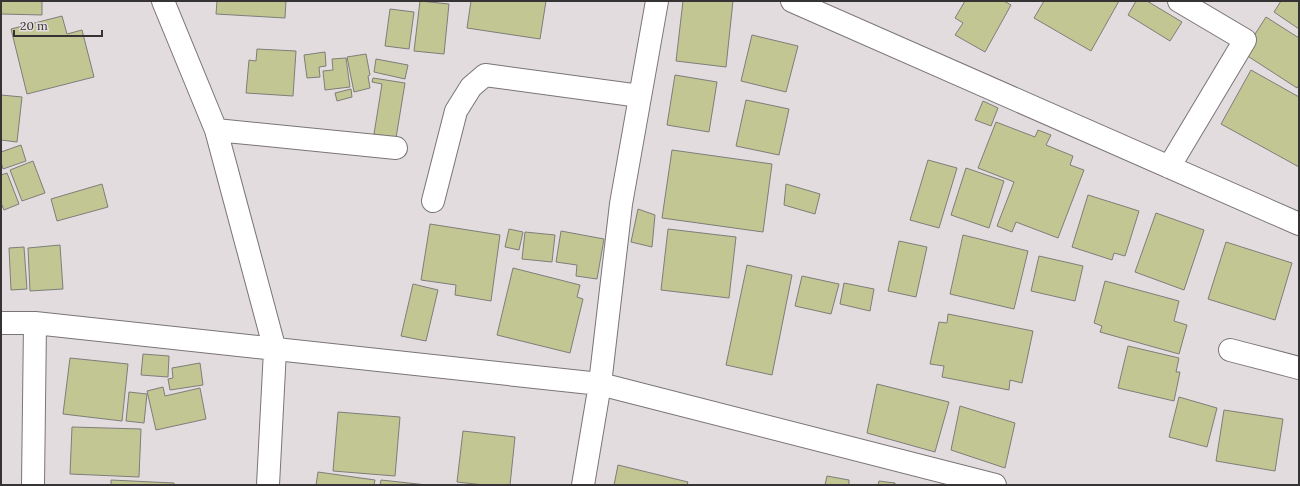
<svg xmlns="http://www.w3.org/2000/svg" width="1300" height="486" viewBox="0 0 1300 486" font-family="Lora,serif">
<rect width="100%" height="100%" fill="#e3dcdf"/>
<path fill="#c2c692" stroke="#7d7e79" d="M1,1h41v14l-41,-1z
M217,1h69l-1,17 -69,-4z
M420,1l29,3 -5,50 -30,-3z
M471,1h75l-6,38 -73,-11z
M683,1h50l-7,66 -50,-6z
M965,1h39l7,4 -26,47 -30,-17 8,-12 -8,-5z
M1044,1h75l-28,50 -57,-33z
M1136,1h11l35,21 -12,19 -42,-26z
M1281,1h18v28l-25,-17z
M390,9l24,3 -5,37 -24,-3z
M62,16l5,18 15,-4 12,47 -67,17 -16,-65z
M1266,17l33,21v47l-2,3 -54,-35z
M752,35l46,11 -12,46 -45,-11z
M257,49l39,2 -3,45 -47,-3 3,-33 7,1z
M325,52l1,14 -7,1 1,10 -13,1 -3,-23z
M366,54l4,21 -2,1 2,12 -16,4 -7,-35z
M346,58l4,29 -25,3 -2,-19 10,-1 -1,-11z
M376,59l32,6 -3,14 -31,-7z
M1251,70l48,27v70l-78,-43z
M675,75l42,7 -8,50 -42,-7z
M373,78l32,5 -9,55 -22,-4 8,-50 -10,-2z
M351,89l1,8 -15,4 -2,-8z
M1,95l21,2 -5,45 -16,-2z
M746,100l43,9 -10,46 -43,-9z
M983,101l15,7 -7,18 -16,-6z
M996,122l39,15 3,-7 13,5 -5,10 27,11 -3,9 14,5 -26,68 -42,-16 -4,10 -15,-6 17,-44 -36,-14z
M21,145l5,16 -23,8 -2,-7v-10z
M672,150l100,14 -9,68 -101,-14z
M928,160l29,8 -18,60 -29,-8z
M33,161l12,32 -23,8 -12,-31z
M966,168l38,13 -15,47 -38,-13z
M7,173l12,31 -15,6 -3,-7v-28z
M102,184l6,23 -51,14 -6,-22z
M786,184l34,10 -5,20 -31,-9z
M1088,195l51,16 -14,45 -11,-3 -2,7 -40,-13z
M638,209l17,6 -3,32 -21,-5z
M1156,213l48,17 -20,60 -49,-18z
M430,224l70,11 -9,66 -36,-6 1,-10 -35,-5z
M509,229l14,3 -4,18 -14,-3z
M668,229l68,8 -7,61 -68,-8z
M561,231l43,8 -7,40 -21,-3 1,-11 -21,-3z
M525,232l30,3 -3,27 -30,-3z
M963,235l65,16 -14,58 -64,-15z
M899,241l28,6 -11,50 -28,-6z
M1226,242l66,21 -17,57 -67,-21z
M60,245l3,44 -33,2 -2,-43z
M24,247l3,42 -16,1 -2,-42z
M1039,256l44,10 -8,35 -44,-10z
M747,265l45,10 -20,100 -46,-10z
M513,268l67,17 -3,12 6,2 -13,54 -73,-18z
M802,276l37,8 -8,30 -36,-8z
M1105,281l74,20 -5,20 13,4 -8,29 -79,-22 2,-6 -8,-3z
M844,283l30,6 -4,22 -30,-7z
M413,284l25,6 -12,51 -25,-5z
M948,314l85,17 -11,52 -12,-3 -1,10 -67,-13 2,-11 -14,-2 9,-42 8,1z
M1128,346l51,12 -3,14h4l-6,29 -56,-13z
M143,354l26,2 -1,21 -27,-2z
M70,358l58,6 -6,57 -59,-7z
M200,363l3,22 -33,5 -2,-11 5,-1 -1,-10z
M877,384l72,18 -14,50 -68,-19z
M163,387l2,9 35,-8 6,31 -50,11 -9,-39z
M129,392l18,2 -3,29 -18,-2z
M1179,397l38,11 -10,39 -38,-10z
M960,406l55,17 -10,45 -54,-18z
M1224,410l59,9 -8,52 -59,-10z
M338,412l62,5 -5,59 -62,-5z
M72,427l69,2 -2,48 -69,-3z
M463,431l52,6 -5,48h-26l-27,-3z
M618,465l70,17 -1,3h-73z
M318,472l57,8 -1,5h-58z
M827,476l22,4v5h-24z
M111,480l63,3v2h-63z
M381,480l46,5h-47z
M879,481l16,2v2h-17z"/>
<g fill="none" stroke-linecap="round" stroke-linejoin="round">
<defs>
<path id="minor" d="M163,1l53,129 59,220 -7,135
M792,1l507,223
M216,130l180,18
M1169,167l76,-127 -66,-39
M433,201l23,-90 15,-24 14,-12 155,21
M1,323h34l565,61 395,101
M1230,350l69,18
M33,485l2,-162
M583,485l17,-101 21,-180 36,-203"/>
</defs>
<use href="#minor" stroke="#7a7476" stroke-width="24"/>
<use href="#minor" stroke="#fff" stroke-width="22"/>
</g>
<rect width="1300" height="486" fill="none" stroke="#363334" stroke-width="4"/>
<path d="M14 30v6h88v-6" fill="none" stroke="#363334" stroke-width="2"/>
<text x="20" y="30" font-size="12" fill="#363334" stroke="#e3dcdf" stroke-width="3" paint-order="stroke">20 m</text>
</svg>
